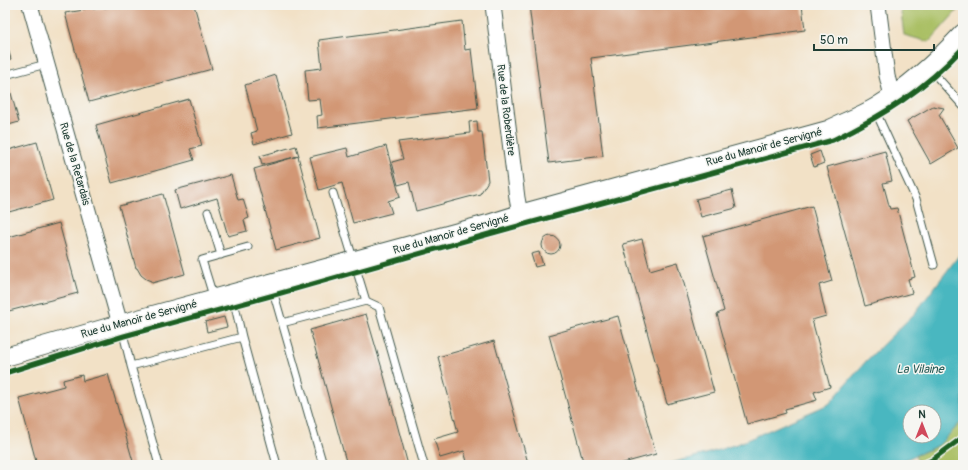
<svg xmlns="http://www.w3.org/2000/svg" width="968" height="470" viewBox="0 0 968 470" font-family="Pangolin,sans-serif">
<rect width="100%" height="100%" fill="#f6f6f2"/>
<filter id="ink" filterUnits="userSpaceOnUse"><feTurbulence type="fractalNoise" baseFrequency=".025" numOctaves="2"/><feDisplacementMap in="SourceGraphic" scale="8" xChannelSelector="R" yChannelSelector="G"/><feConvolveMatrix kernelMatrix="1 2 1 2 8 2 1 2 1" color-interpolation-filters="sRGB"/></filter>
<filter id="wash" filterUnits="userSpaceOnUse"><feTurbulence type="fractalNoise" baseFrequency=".012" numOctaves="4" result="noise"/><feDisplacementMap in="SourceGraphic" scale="16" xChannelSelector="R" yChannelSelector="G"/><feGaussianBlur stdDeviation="0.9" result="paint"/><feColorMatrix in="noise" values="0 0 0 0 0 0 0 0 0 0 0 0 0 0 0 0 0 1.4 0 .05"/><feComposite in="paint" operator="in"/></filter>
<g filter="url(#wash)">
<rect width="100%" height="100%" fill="#f2e1c6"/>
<path fill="#aac065" stroke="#647e4c" d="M900,5h62l-33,37 -25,-7z
M963,420v45h-43l-5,-9 24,-11z"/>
<path fill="#48b7c0" stroke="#347a7a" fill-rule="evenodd" d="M963,250v170l-24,25 -46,20h-230l43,-11 34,-11 89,-39 38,-44 48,-47zM910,412h24v24h-24z"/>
<g id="blocks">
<path fill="#d29775" d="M83,5h10v4l20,-2 -1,-2h82l18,64 -123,33 -24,-89 19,-3z
M529,5h273l3,25 -214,28 12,98 -54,7z
M462,21l3,29 6,-1 7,59 -160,20 -1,-12 5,-1 -2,-16 -12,1 -3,-30 17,-2 -3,-28z
M5,39l6,20 -6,1z
M276,75l16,58 -38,11 -3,-11 6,-2 -12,-46z
M9,86l10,36 -14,4v-38z
M189,99l13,47 -12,3 4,11 -82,23 -16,-58z
M933,106l11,2 -5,7 19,33 -27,16 -24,-43z
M477,121l1,11h4l6,49 -8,13 -64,17 -7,-29 -11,3 -6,-23 11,-3 -5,-17 72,-9 -1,-11z
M37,142l16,58 -48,13v-62z
M296,146l3,10 -37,9 -2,-9z
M386,146l14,51 -12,4 4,12 -39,10 -11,-40 -23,7 -9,-33 37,-9 2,9z
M820,151l4,12 -10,4 -4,-12z
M885,151l7,30 -9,2 7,26 7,-1 18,69 -7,2 4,14 -47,13 -38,-139z
M298,156l22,82 -44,12 -22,-81z
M231,175l7,25 5,-1 6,19 -5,2 3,11 -19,5 -11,-38 -37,11 -5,-19z
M732,190l4,18 -35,9 -5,-18z
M163,194l22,80 -33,9 -1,-2 -5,-2 -5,-4 -4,-7h-1l-17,-62z
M812,206l20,75 -13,4 7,31 -14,4 18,67 -16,5 3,8 -32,9 1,4 -39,11 -30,-110 7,-3 -21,-75z
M59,223l19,70 -73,19v-74z
M542 245a9 9 0 1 1 18 0a9 9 0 1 1-18 0Z
M642,239l8,31 28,-8 36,130 -47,12 -44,-160z
M539,252l4,13 -8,2 -4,-13z
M366,314l17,58 25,93h-61l-37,-135z
M618,316l38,138 -40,11h-32l-35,-130z
M224,317l3,10 -20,5 -2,-10z
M494,341l34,122 -6,2h-54l-4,-14 -24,7 -6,-19 24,-7 -20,-75z
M108,374l26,91h-97l-18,-67 45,-12 -1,-6 19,-5 1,6z"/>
</g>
</g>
<g filter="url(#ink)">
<use href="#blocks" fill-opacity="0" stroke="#3f564a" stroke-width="1"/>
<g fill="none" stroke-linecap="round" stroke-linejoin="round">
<defs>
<path id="service" d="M929,68l34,38
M5,75l41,-11
M874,108l42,91 18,66
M333,193l33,108 13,6 45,158
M208,212l13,43
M271,284l52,181
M214,299l-12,-39 46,-13
M282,323l84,-22
M121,325l10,41 111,-29 -7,-31 -4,-11
M242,337l35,128
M131,366l28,99"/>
<path id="minor" d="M30,5l90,319
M493,5l24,193 3,16
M878,5l9,71 5,20"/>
<path id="tertiary" d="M5,357l115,-33 368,-100 32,-10 308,-84c16,-8 33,-14 48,-23 32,-20 61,-46 87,-74"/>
</defs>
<use href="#service" stroke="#3f564a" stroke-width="9"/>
<use href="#minor" stroke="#3f564a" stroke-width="17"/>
<use href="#tertiary" stroke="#3f564a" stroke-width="20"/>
<use href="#service" stroke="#fff" stroke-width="7"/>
<use href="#minor" stroke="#fff" stroke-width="15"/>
<use href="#tertiary" stroke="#fff" stroke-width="18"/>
<defs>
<path id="cycleway" d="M5,373l119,-37 150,-41 215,-61 344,-94c51,-25 91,-50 130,-92
M921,465l11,-5 31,-23"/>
</defs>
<use href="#cycleway" stroke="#f6f6f2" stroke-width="8"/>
<use href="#cycleway" stroke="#1b5e20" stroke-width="5"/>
</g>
</g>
<g text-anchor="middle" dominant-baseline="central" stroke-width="3" stroke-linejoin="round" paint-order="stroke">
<g font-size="11" fill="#1f3d34" stroke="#f6f6f2">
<text transform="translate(506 110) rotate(83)">Rue de la Roberdière</text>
<text transform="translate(764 147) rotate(-15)">Rue du Manoir de Servigné</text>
<text transform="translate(75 164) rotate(74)">Rue de la Retardais</text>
<text transform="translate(451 234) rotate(-16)">Rue du Manoir de Servigné</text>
<text transform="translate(139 319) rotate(-15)">Rue du Manoir de Servigné</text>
</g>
<g font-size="12" font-style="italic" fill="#295c57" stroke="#f6f6f2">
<text x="920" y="369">La Vilaine</text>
</g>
</g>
<rect width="968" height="470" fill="none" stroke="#f6f6f2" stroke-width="20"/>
<g transform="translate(922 424)"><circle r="19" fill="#f6f6f2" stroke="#a0aca6"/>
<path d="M0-3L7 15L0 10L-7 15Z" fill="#d1495b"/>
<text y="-6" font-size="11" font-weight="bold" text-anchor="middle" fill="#1f3d34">N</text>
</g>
<path d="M814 44v6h120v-6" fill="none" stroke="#1f3d34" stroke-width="2"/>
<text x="820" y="44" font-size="12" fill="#1f3d34" stroke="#f6f6f2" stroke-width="3" paint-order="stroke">50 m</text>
</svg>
